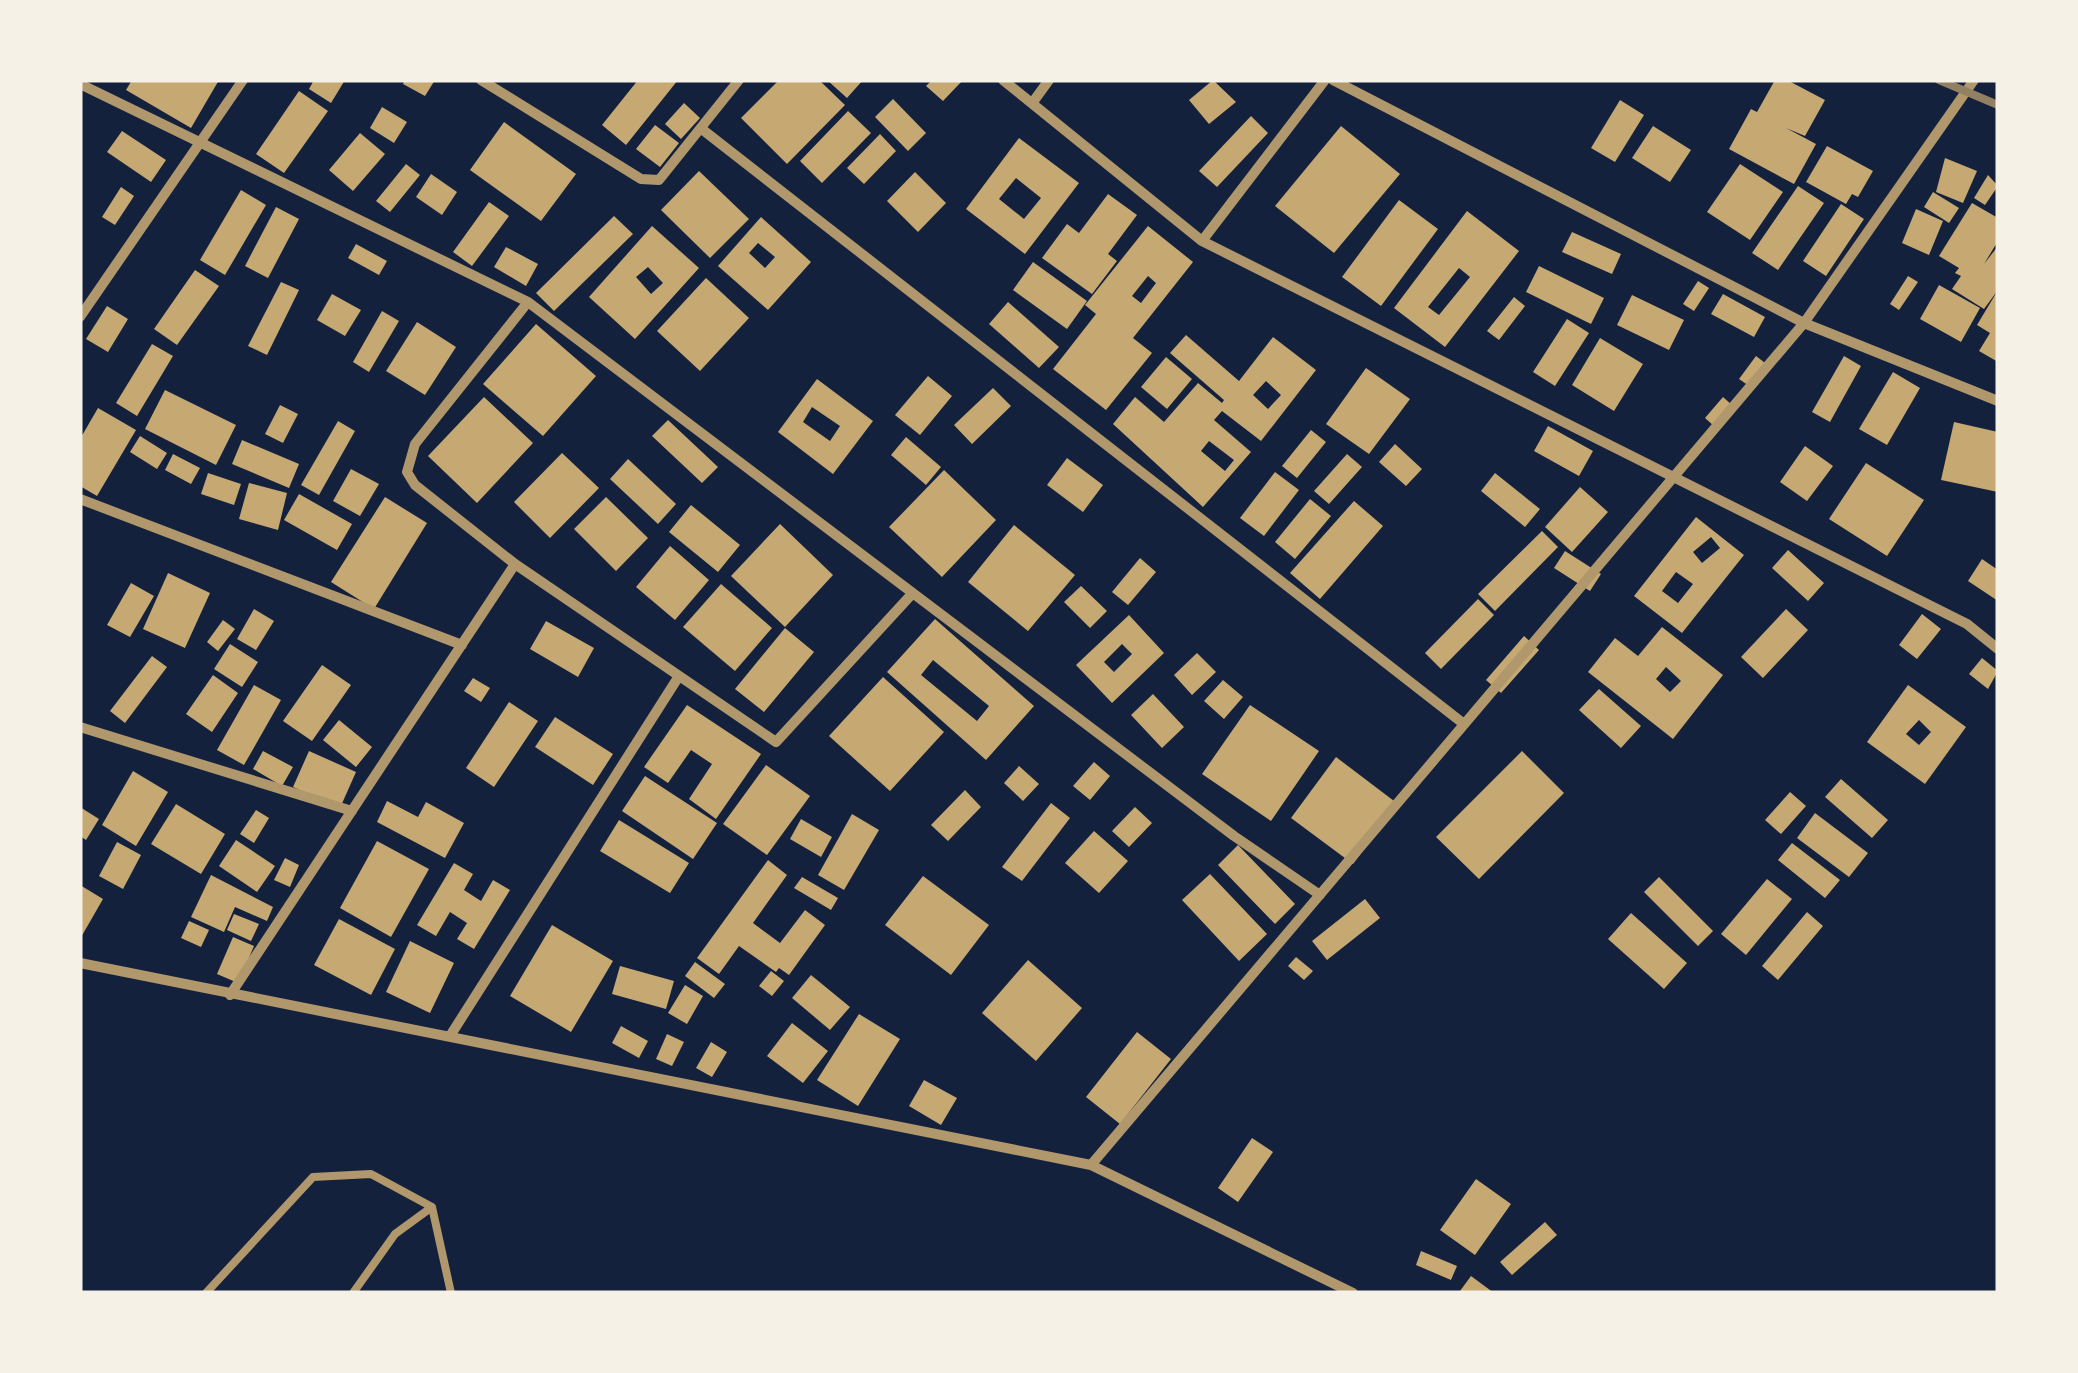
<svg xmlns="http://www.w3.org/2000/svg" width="2078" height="1373" viewBox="0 0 2078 1373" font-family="'IBM Plex Serif',serif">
<rect width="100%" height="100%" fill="#14213d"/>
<path fill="#c6a872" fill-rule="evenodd" d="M132,80h87l-28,48 -65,-38z
M314,80h31l-14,23 -22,-14z
M405,80h30l-10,16 -22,-12z
M638,80h40l-52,65 -24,-20z
M779,80h40l26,25 -58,59 -46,-46z
M827,80h36l-16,18z
M932,80h31l-20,21 -17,-15z
M1213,80l23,22 -27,22 -20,-24z
M1775,80h12l38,20 -20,36 -19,-8 30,16 -22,40 -65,-35 22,-40 6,3z
M299,91l29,20 -44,62 -28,-19z
M893,99l33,34 -18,18 -33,-34z
M1620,100l24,15 -29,47 -24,-14z
M684,103l16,15 -19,21 -16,-15z
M382,107l25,15 -13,21 -24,-15z
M848,111l23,22 -49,50 -22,-22z
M1251,116l17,17 -51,54 -18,-16z
M504,122l72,52 -35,47 -71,-51z
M655,125l24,18 -19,24 -24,-18z
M1341,126l59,48 -66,79 -59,-47z
M1653,126l38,24 -21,32 -38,-24z
M122,131l44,29 -15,22 -44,-30z
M360,133l25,21 -32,37 -24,-21z
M880,134l16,17 -32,33 -17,-16z
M1019,138l60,45 -54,71 -59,-45zM1016,178l25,20 -17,21 -25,-20z
M1827,146l46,25 -15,26 -6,-3 -6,10 -40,-22z
M1945,158l32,13 -14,32 -27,-11z
M406,164l14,11 -30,37 -14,-11z
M1740,164l43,28 -33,48 -43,-28z
M699,171l50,48 -39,39 -49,-48z
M915,172l31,31 -28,29 -31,-31z
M431,174l26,18 -15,23 -26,-18z
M1988,175l10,11 -13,19 -11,-7z
M1798,186l26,17 -46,67 -26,-17z
M121,187l13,9 -19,29 -13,-8z
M241,190l25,15 -41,70 -25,-15z
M1933,192l26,16 -10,15 -25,-16z
M1108,194l29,21 -29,39 9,7 -25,33 -50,-36 25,-34 12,9z
M1399,200l39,29 -57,77 -39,-29z
M489,202l20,14 -37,50 -19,-14z
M1972,203l26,15v23l-14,23 14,-18v116l-19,-11 11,-18 -13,-8 21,-35 -14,19 -32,-20 9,-13 -6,-3 4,-5 -20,-12z
M1841,204l23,15 -38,57 -23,-15z
M276,207l23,12 -31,59 -23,-12z
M1916,209l27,12 -14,34 -27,-12z
M1467,211l52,40 -74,96 -51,-39zM1459,268l11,9 -31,38 -11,-8z
M614,216l19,18 -79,77 -18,-18z
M761,217l50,45 -43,48 -50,-44zM758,243l17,14 -10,11 -16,-15z
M652,226l47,42 -64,71 -46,-42zM648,267l15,16 -12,11 -15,-17z
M1148,226l45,36 -60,76 19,15 -46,57 -53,-41 43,-55 -11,-9zM1148,276l8,7 -15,20 -9,-7z
M1572,232l49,22 -9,20 -50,-22z
M356,244l31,17 -8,14 -31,-17z
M506,247l32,17 -12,22 -32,-19z
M1033,262l54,39 -20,28 -54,-39z
M1539,266l65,32 -13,26 -65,-32z
M195,270l24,16 -42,59 -23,-16z
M1908,276l10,6 -19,28 -9,-6z
M706,278l43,40 -49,53 -43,-40z
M1698,281l11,7 -15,23 -11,-7z
M281,282l18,8 -32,65 -19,-9z
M1939,285l41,23 -19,34 -41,-23z
M332,294l29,16 -16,26 -28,-16z
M1723,294l42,23 -11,20 -43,-23z
M1632,295l52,25 -15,30 -52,-25z
M1514,297l11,9 -26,34 -12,-9z
M1008,302l51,45 -20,21 -50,-44z
M107,306l21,13 -20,33 -22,-13z
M382,311l17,10 -30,51 -16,-10z
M1567,319l22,14 -34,53 -22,-14z
M417,322l39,25 -31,48 -39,-24z
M536,324l60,52 -53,60 -60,-52z
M1186,335l53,46 34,-44 43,33 -55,71 -39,-30 -8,9 37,32 -48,55 -90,-83 22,-27 29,25 34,-39 24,20 2,-3 -54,-47zM1266,381l15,14 -13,14 -15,-14zM1209,441l25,19 -9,11 -24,-20z
M1600,338l43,26 -29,47 -42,-26z
M152,344l21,12 -36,60 -21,-13z
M1756,356l13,10 -17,22 -13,-9z
M1844,356l17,10 -31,56 -18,-10z
M1166,357l26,22 -25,30 -26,-22z
M1366,368l44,31 -41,55 -43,-30z
M1893,372l27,16 -33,57 -28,-16z
M928,376l24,20 -32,39 -25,-20z
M817,379l56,42 -40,53 -55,-42zM812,407l28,19 -10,15 -27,-19z
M993,388l18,18 -39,38 -18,-19z
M165,390l71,35 -20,40 -71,-36z
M484,397l49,46 -56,60 -49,-47z
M1723,397l9,8 -18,21 -9,-8z
M280,405l18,9 -15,29 -18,-9z
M98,408l38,22 -39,66 -17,-10v-47z
M668,420l50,47 -16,16 -50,-47z
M338,421l17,10 -36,64 -18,-10z
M1954,422l44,10v60l-57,-12z
M1548,426l45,25 -14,25 -45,-25z
M1311,430l15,12 -29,36 -15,-12z
M140,436l27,17 -10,16 -27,-17z
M906,437l35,30 -15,18 -35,-30z
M242,440l57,24 -10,24 -57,-24z
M1395,444l27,25 -16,17 -27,-24z
M1805,446l28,20 -26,35 -27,-19z
M562,453l37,35 -49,50 -36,-36z
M173,454l27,14 -9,16 -26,-14z
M1347,454l15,13 -33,37 -15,-13z
M1067,458l36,27 -20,27 -36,-27z
M628,459l48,45 -18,20 -48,-45z
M1866,463l58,37 -37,56 -58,-37z
M351,469l28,15 -19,32 -27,-15z
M944,470l52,50 -54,57 -53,-50z
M1275,472l24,18 -35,46 -24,-18z
M208,473l33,11 -7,21 -33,-11z
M1495,473l45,36 -15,18 -44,-36z
M249,483l38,10 -9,37 -39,-11z
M1580,487l28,25 -36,40 -27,-25z
M299,494l53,30 -15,26 -53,-30z
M385,497l42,26 -53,86 -43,-27z
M606,497l42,41 -32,33 -42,-42z
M1310,499l21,17 -36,43 -20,-17z
M1354,501l29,25 -63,73 -30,-26z
M691,505l49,40 -22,27 -49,-40z
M1696,517l48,38 -62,78 -48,-37zM1711,537l9,11 -18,15 -9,-11zM1676,572l17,12 -15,19 -16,-12z
M780,524l53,51 -48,52 -54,-51z
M1014,525l61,50 -47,56 -60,-49z
M1542,531l16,16 -63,64 -17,-17z
M670,546l39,34 -34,40 -39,-33z
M1788,550l36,33 -16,18 -36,-33z
M1565,551l36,23 -11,17 -36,-23z
M1140,558l16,14 -28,33 -16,-13z
M1982,559l16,11v31l-30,-20z
M168,573l42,20 -25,55 -42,-19z
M131,583l23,13 -24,41 -23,-12z
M721,584l51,44 -37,43 -52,-44z
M1081,586l26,25 -17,17 -26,-26z
M1478,599l16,16 -53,54 -16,-16z
M254,609l20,12 -18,29 -19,-11z
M1786,609l22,21 -45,48 -22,-21z
M1922,614l19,15 -24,30 -18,-14z
M1129,615l35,38 -52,50 -36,-38zM1122,644l10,10 -18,18 -10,-10z
M935,619l99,87 -48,54 -99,-88zM933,660l56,46 -12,15 -56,-46z
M223,620l12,9 -17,22 -11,-9z
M546,621l48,27 -16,29 -48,-28z
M1662,627l61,48 -50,64 -85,-67 27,-34 23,18zM1666,667l15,14 -11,11 -14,-13z
M785,628l29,24 -50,60 -29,-23z
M1524,636l15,14 -38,43 -15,-13z
M230,644l28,18 -16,25 -28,-18z
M1197,653l19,19 -24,23 -18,-20z
M152,656l15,11 -42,56 -15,-12z
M1982,658l16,13 -10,18 -19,-15z
M322,665l29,20 -39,56 -29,-20z
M213,675l25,18 -26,39 -26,-18z
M883,677l61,55 -54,59 -61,-55z
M473,678l17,10 -9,14 -17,-11z
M1223,680l20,17 -19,22 -20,-18z
M254,685l27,15 -37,65 -27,-15z
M1908,685l58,42 -41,57 -58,-42zM1919,720l12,12 -12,13 -13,-11z
M1599,689l42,37 -20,22 -42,-38z
M1153,694l31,33 -22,21 -31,-33z
M509,702l29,19 -44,66 -28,-19z
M687,705l74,49 -45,65 -27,-20 23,-35 -21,-14 -23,33 -24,-16z
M1250,705l69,46 -48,70 -69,-47z
M555,717l58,37 -20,31 -58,-38z
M339,720l33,27 -16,20 -33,-27z
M263,751l30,16 -11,19 -29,-17z
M309,751l47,21 -16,36 -47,-21z
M1522,751l42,42 -85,86 -43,-42z
M1336,757l62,47 -45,60 -62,-46z
M1094,762l16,14 -20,24 -17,-14z
M766,765l44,31 -43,59 -44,-31z
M1019,766l20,18 -16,17 -19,-18z
M133,771l35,21 -32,54 -34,-21z
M645,776l72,47 -24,36 -71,-48z
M1841,779l47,41 -16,18 -47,-41z
M965,790l16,17 -33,34 -17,-16z
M1790,792l16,14 -25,28 -16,-14z
M387,801l31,16 8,-15 38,21 -19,35 -68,-36z
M1051,803l19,15 -48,63 -20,-14z
M176,804l49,30 -24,40 -50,-30z
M80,807l19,12 -13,21 -6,-4z
M1135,807l17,16 -23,24 -17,-16z
M256,810l13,8 -15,25 -14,-9z
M1815,813l53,40 -19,24 -52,-39z
M852,814l27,16 -35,60 -26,-15z
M801,819l31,18 -11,20 -31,-18z
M619,820l70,43 -19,30 -70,-42z
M1094,831l34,30 -29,32 -34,-30z
M236,840l39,26 -18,26 -38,-26z
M377,841l52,28 -38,68 -51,-29z
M117,842l24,13 -18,34 -24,-13z
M1792,843l48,37 -15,18 -47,-38z
M1238,845l57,59 -20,20 -57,-59z
M285,858l14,7 -9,22 -16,-7z
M768,860l19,15 -34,48 27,20 25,-33 20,15 -36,50 -10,-7 -3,4 -37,-26 -20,28 -22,-16z
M454,863l19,11 -9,16 17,11 12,-21 17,10 -36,59 -17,-10 10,-16 -17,-11 -14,24 -19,-11z
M1210,874l57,60 -28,27 -57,-61z
M211,875l62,32 -6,14 -32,-14 -11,25 -33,-15z
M923,876l66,49 -38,50 -66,-50z
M802,877l36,21 -7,12 -37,-22z
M1659,877l54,54 -15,15 -54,-54z
M1767,879l25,20 -46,56 -25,-21z
M80,885l23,14 -23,40z
M1365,899l15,19 -53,42 -15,-19z
M1807,912l16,14 -45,54 -16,-14z
M1631,913l56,50 -23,26 -56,-50z
M234,914l25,10 -8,17 -24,-11z
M339,919l56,30 -24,46 -57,-30z
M189,921l20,9 -8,17 -20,-9z
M552,925l61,36 -42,71 -61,-36z
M233,937l21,9 -16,37 -21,-9z
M410,941l44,22 -24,50 -44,-21z
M1296,957l17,14 -9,9 -16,-14z
M1028,960l54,48 -46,53 -54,-48z
M695,962l30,22 -11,14 -29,-22z
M620,966l54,15 -8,28 -54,-15z
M771,971l13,10 -12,15 -13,-10z
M811,975l39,32 -20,23 -38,-32z
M685,985l18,11 -16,28 -19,-11z
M859,1014l41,25 -42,67 -41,-26z
M792,1023l36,28 -25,32 -36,-27z
M621,1026l27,15 -9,17 -27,-15z
M1137,1032l34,27 -51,65 -34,-27z
M667,1034l17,8 -12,24 -16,-7z
M711,1042l16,10 -15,25 -16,-9z
M924,1080l33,18 -16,27 -32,-19z
M1252,1138l21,14 -35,50 -20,-14z
M1476,1179l35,25 -36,51 -35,-25z
M1545,1222l12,13 -45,40 -12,-13z
M1421,1251l36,15 -6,14 -35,-15z
M1471,1276l23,17 -34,-2z"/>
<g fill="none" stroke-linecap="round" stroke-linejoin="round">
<path stroke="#b1986c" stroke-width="8" d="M206,1293l107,-116 58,-3 61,33 19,86
M353,1293l42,-59 37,-27"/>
<path stroke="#b1986c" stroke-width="10" d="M481,80l160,99 18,1 80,-100
M1003,80l199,161 765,383 31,25
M1333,80l471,243 194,78
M80,84l448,218 -113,142 -8,28 8,13 100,79 261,178 135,-147
M1033,102l16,-22
M703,130l761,594
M1202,241l123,-161
M528,302l706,534 86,59
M80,317l163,-237
M80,499l382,146
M80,727l272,84
M80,963l1011,202 262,128
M230,995l285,-431
M450,1036l229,-360
M1091,1165l713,-842 170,-243"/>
<path stroke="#918062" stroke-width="8" d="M1939,80l59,25"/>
</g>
<rect width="2078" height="1373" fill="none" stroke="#f6f1e7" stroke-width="165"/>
</svg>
